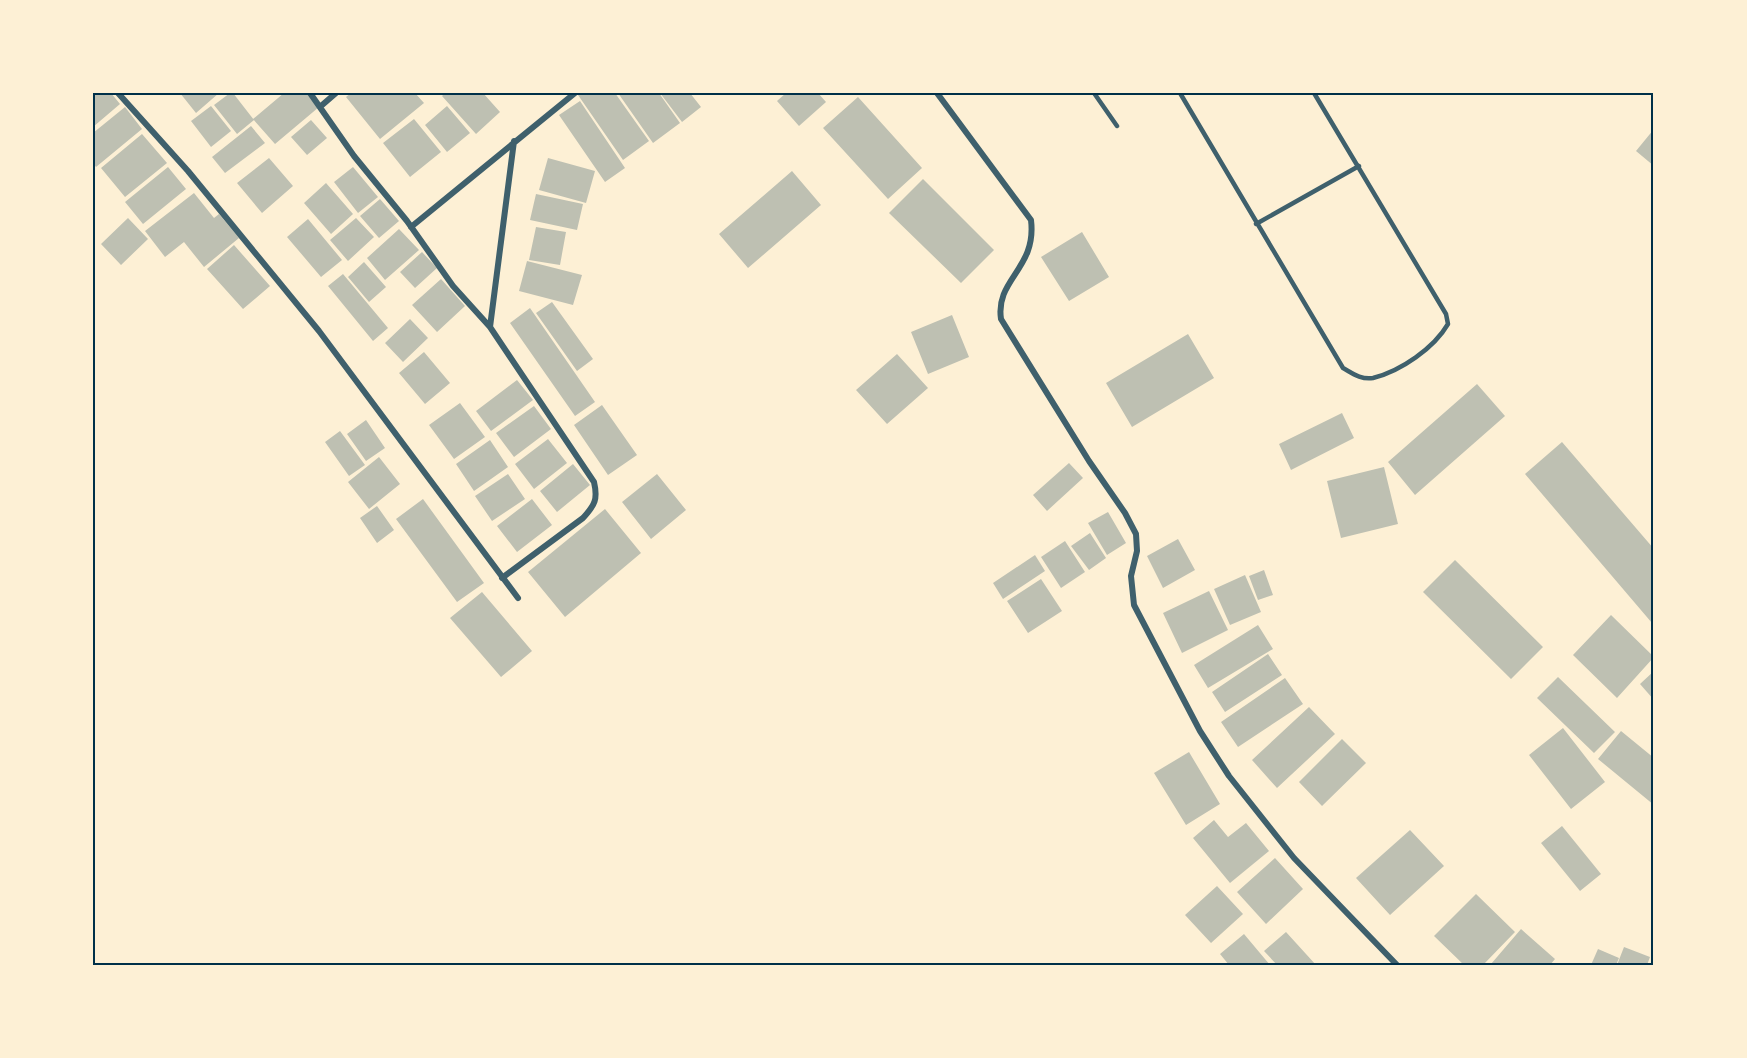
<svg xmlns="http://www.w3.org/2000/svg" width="1747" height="1058" viewBox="0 0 1747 1058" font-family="Inter,sans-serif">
<rect width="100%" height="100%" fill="#fdf0d5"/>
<path fill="#bec0b2" d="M93,93h18l9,11 -27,23z
M180,93h39l-23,20z
M230,93h3l21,27 -17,14 -23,-29z
M284,93h23l12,14 -44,37 -22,-25z
M351,93h64l9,10 -44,36 -34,-42z
M445,93h38l17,19 -24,22 -34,-38z
M580,93h35l34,48 -26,19 -45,-65z
M618,93h41l21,30 -27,20z
M660,93h30l11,14 -19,15z
M786,93h32l8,9 -27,24 -22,-25z
M858,97l64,71 -34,31 -65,-71z
M580,101l45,67 -20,14 -46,-67z
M211,106l20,25 -20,16 -20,-26z
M447,106l23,27 -23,19 -22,-27z
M125,107l17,22 -46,38 -3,-4v-30z
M414,119l27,33 -31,25 -27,-34z
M311,120l16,18 -20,17 -16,-18z
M251,126l14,17 -40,30 -13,-16z
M1654,129v37l-18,-15z
M142,134l25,29 -42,34 -24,-29z
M269,158l24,28 -31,27 -25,-30z
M548,158l47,13 -9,32 -47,-13z
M168,167l18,22 -43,35 -18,-22z
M353,167l25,30 -20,16 -24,-31z
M792,171l29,34 -73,63 -29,-34z
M923,179l71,71 -33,33 -72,-70z
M326,183l27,31 -22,20 -27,-31z
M194,193l20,25 5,-4 20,24 -35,29 -20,-25 -19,15 -20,-26z
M536,194l47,10 -6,26 -47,-10z
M380,199l19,22 -20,17 -19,-22z
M128,218l20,21 -27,26 -20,-21z
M356,218l18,19 -26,24 -18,-21z
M308,219l34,41 -21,17 -34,-40z
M536,227l30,5 -6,33 -31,-5z
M399,229l20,21 -34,30 -18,-22z
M1082,232l27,45 -40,24 -28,-44z
M234,245l36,41 -27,23 -36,-40z
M422,252l15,16 -22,20 -15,-16z
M527,261l55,14 -9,30 -54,-14z
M364,262l22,25 -17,15 -21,-25z
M343,274l45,54 -15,13 -45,-55z
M441,279l24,27 -28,26 -25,-27z
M552,302l41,57 -16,12 -41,-58z
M530,308l65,94 -20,14 -65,-93z
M952,315l17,42 -41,17 -17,-42z
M410,319l18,19 -25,24 -18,-19z
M1188,334l26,44 -82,49 -26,-44z
M424,352l26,31 -25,21 -26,-31z
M897,354l31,34 -41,36 -31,-34z
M517,380l16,20 -42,31 -15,-20z
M1477,384l28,32 -90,79 -27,-33z
M460,403l25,34 -31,22 -25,-34z
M602,405l35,50 -29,20 -34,-50z
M534,406l17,23 -37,28 -18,-24z
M1342,413l12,25 -63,32 -12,-26z
M366,420l19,28 -19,13 -19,-27z
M340,431l25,34 -16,11 -24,-34z
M548,439l19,24 -33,26 -19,-25z
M490,440l18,27 -34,24 -18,-27z
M1562,442l92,107 -2,74 -127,-149z
M379,457l21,27 -31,25 -21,-27z
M1069,463l14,15 -36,33 -14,-16z
M573,464l17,21 -33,27 -17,-21z
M1384,467l14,57 -57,14 -14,-57z
M508,474l17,25 -33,22 -17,-25z
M657,474l29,36 -35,29 -29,-37z
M423,499l61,84 -27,19 -61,-83z
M532,499l20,26 -35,27 -20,-26z
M377,506l17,24 -17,13 -17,-25z
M605,509l36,44 -76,64 -37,-45z
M1108,512l18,31 -19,12 -19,-32z
M1090,533l16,25 -17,12 -18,-24z
M1178,539l17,31 -32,18 -16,-32z
M1065,541l20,31 -24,16 -20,-31z
M1035,555l10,16 -42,28 -10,-16z
M1455,560l88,87 -32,32 -88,-87z
M1264,570l9,25 -15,5 -9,-24z
M1245,575l16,37 -31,13 -16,-36z
M1041,579l21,32 -34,22 -21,-32z
M1209,591l19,39 -46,23 -19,-40z
M482,592l50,59 -31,26 -51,-59z
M1611,615l43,42 -37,41 -44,-43z
M1258,625l15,24 -65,39 -14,-23z
M1268,654l14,21 -57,37 -13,-20z
M1654,671v29l-14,-16z
M1558,677l57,55 -21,21 -57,-55z
M1285,678l18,26 -65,43 -17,-25z
M1309,707l26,27 -58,54 -25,-28z
M1563,728l42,54 -34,27 -42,-54z
M1621,731l33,27v47l-56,-46z
M1342,739l24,24 -44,43 -23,-24z
M1189,752l31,52 -34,21 -32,-52z
M1214,820l14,17 18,-14 23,28 -39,32 -37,-45z
M1562,826l39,48 -21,17 -39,-48z
M1410,830l34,36 -54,49 -34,-37z
M1275,858l28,31 -37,35 -29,-32z
M1217,886l26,28 -32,29 -26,-28z
M1476,894l39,38 -32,33h-19l-30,-29z
M1521,929l34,30 -5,6 -59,-1z
M1286,932l30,33h-39l-13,-14z
M1244,934l26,31h-41l-9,-11z
M1624,947l26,10 -3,8h-30z
M1598,949l21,9 -3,7h-25z"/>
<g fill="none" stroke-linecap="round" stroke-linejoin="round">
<path stroke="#3f606c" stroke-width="4.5" d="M1094,93l23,33
M1180,93l163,275c9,5 18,12 30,10 28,-7 61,-30 75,-54l-2,-10 -132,-221
M1256,224l103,-58"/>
<path stroke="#3f606c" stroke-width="6" d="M118,93l70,78 131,160 199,267
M310,93l44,63 53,65 46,65 37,41 104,155c4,17 1,23 -11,36l-81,60
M937,93l94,127c6,49 -36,59 -30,99l88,142 36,52 11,21 1,17 -6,25 3,29 66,126 29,45 65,82 103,107
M321,106l15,-13
M411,227l164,-134
M490,327l24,-186"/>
</g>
<rect width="1747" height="1058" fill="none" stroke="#fdf0d5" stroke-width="189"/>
<rect x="94" y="94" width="1558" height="870" fill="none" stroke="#003049" stroke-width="2"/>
</svg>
